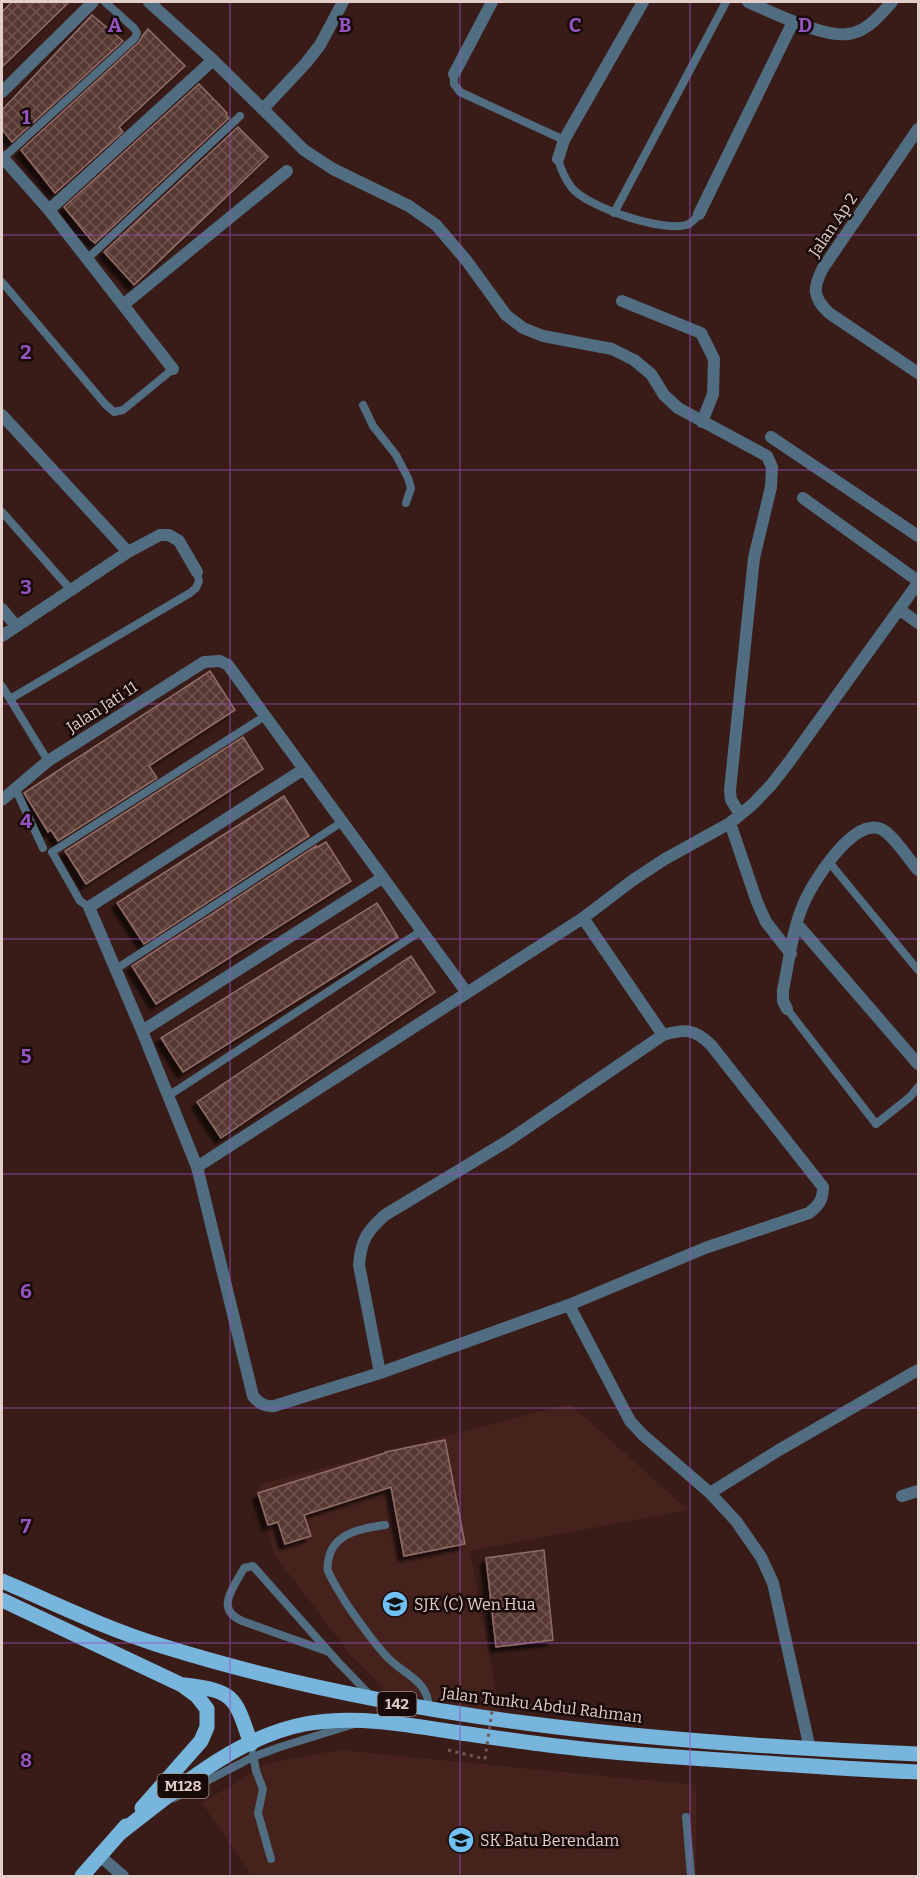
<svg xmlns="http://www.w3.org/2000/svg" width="920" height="1878" viewBox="0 0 920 1878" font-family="Bitter,serif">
<defs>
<pattern id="building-cross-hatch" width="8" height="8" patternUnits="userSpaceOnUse" patternTransform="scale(1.5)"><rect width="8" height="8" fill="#583832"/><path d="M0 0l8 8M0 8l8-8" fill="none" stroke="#70544e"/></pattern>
<filter id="shadow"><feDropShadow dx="-5.5" dy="5.5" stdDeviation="1.5" flood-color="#0009"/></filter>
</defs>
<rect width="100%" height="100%" fill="#391c17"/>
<path fill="#46221d" d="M570,1404l118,106 -218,41 30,163 -116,-25 -34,-35 -77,-101 -15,-68z
M339,1750l357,35v91h-445l-49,-73 65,-40z"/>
<path fill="url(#building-cross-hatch)" stroke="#926d67" stroke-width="1.5" filter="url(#shadow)" d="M12,2h57l-67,65v-55z
M92,15l31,26 -111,101 -10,-13v-19z
M148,29l37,37 -66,61 4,5 -68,61 -34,-43 118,-108 4,-7z
M199,84l28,29 -1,2 3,3 -134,125 -4,-3 -27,-33z
M238,127l30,30 -134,128 -30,-33z
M210,671l25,39 -86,56 8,12 -99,63 -7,-11 -3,2 -24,-39z
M243,737l20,32 -177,115 -21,-33z
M284,796l25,40 -165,108 -27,-41z
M326,842l25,39 -195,123 -24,-38 184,-120v2z
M377,903l21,34 -215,135 -22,-34z
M411,956l24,36 -214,146 -24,-36z
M445,1440l20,104 -61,12 -13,-69 -87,28 7,21 -26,8 -7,-22 -10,3 -10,-32 127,-40v-1z
M544,1550l9,90 -57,7 -10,-89z"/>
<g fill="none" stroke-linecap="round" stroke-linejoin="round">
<path stroke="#725853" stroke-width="3" stroke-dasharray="3 4.5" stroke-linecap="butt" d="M448,1750l37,9"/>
<path stroke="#506d81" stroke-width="8" d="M454,74v10l6,8 104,48
M3,158l132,-120 2,-5 -3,-5 -29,-26
M558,159c3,11 7,20 14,29 15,19 94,46 117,36 3,-2 8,-7 10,-10
M614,213l112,-211
M87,259l153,-143
M2,282l103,122 9,8 9,-2 50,-41
M363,405l10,21 23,29 12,23 3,10 -5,15
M2,512l69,78
M2,686l46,75
M10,699l180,-106 6,-5 3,-7 -2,-9
M15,788l28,60
M829,862l89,108
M89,907l-9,-6 -28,-49 213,-136
M116,969l226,-147
M787,1009l89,115 34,-27 8,-10
M168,1096l253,-165
M385,1525c-21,3 -50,7 -56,32 -1,4 -2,10 -1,14 4,10 12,22 18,32 13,19 26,38 42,55 17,17 41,23 41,51
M329,1652l-87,-31c-28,-12 -8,-34 2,-53l9,-2 85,96 32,33
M253,1754l3,17 7,18 -5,24 13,46
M174,1798l79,-41 27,-10 71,-22
M686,1817l5,59"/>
<path stroke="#506d81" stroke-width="12" d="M149,2l64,58 91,90 29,19 76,37 27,19 30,35 40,55 17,13 20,8 69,13 22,11 17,14 13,21 14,13 89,48 5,11 -1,20 -17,71 -24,232 1,10 9,14
M748,2c24,10 80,39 105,31 16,-4 28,-19 39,-31
M454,74l38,-72
M2,92l91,-90
M263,109l43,-46 14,-18 23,-43
M918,129l-95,139c-10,19 -11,29 6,45l89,60
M2,157l47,53 124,159
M558,159l6,-19 79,-138
M49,210l164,-150
M699,214l94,-192
M622,301l79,32 13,26 -1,35 -11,28
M123,305l164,-134
M2,415l126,137
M771,437l147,99
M803,498l115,83
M2,609l14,17
M899,609l19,14
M2,636l126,-84 32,-17h9l10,6 18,31
M304,769l-215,138 53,124 55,136 56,229c6,7 11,11 21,10l106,-33 189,-68 136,-57 104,-35c10,-8 14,-13 14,-26l-112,-142c-17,-17 -26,-16 -48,-10l-157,107 -121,73c-18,16 -24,25 -26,50l21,108
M2,800l46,-39 156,-99 16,-1 8,4 239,328
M730,823l27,79 9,20 25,32
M583,918l80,117
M797,924l121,140
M787,1009l-4,-8v-11c6,-28 9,-59 20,-85 9,-22 50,-88 78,-76 13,6 28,31 37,41
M142,1031l240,-153
M197,1167l386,-249 50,-38 32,-21 65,-36 23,-19 19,-20 17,-22 129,-179
M569,1305l61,116 13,14 67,58 26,28 25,36 12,26 37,166
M710,1493l69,-43 139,-80
M902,1496l16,-5
M100,1856l23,20"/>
<path stroke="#77b5dd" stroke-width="15" d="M2,1581c52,22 102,47 157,64 245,77 504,98 759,109
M2,1600l180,85 15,11 10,13v18l-6,14 -59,67
M185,1685c50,6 50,12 66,59
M119,1834c54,-42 117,-97 186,-110 49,-9 100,0 149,8 37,5 74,11 112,15 46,6 93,9 140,12 71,5 142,10 212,13
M82,1876l44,-50"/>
<path stroke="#725853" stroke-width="3" stroke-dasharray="3 4.5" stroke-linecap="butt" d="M485,1759l8,-55"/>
</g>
<path fill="none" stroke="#9554c2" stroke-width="1.5" stroke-opacity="0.55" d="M230,2v1874M460,2v1874M690,2v1874M2,235h916M2,470h916M2,704h916M2,939h916M2,1174h916M2,1408h916M2,1643h916"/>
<defs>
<symbol id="school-disc" viewBox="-11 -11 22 22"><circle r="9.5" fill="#71c1f4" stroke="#180a08"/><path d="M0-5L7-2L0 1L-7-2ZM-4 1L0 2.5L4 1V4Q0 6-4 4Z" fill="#111"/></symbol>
</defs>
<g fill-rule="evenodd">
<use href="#school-disc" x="380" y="1589" width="30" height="30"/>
<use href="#school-disc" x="446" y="1825" width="30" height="30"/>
</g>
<g text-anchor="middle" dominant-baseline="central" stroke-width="5" stroke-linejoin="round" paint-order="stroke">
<g fill="#180a08" stroke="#a69390" stroke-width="1.5">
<rect x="377.5" y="1692" width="39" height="24" rx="4.5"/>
<rect x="157.5" y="1774" width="51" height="24" rx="4.5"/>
</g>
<g font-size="15" font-weight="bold" fill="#e3ceca">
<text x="397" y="1704">142</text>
<text x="183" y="1786">M128</text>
</g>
<g font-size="16" fill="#e3ceca" stroke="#180a08">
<text transform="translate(833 225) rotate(-56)">Jalan Ap 2</text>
<text transform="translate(102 707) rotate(-33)">Jalan Jati 11</text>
<text transform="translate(542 1705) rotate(7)">Jalan Tunku Abdul Rahman</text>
</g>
<g font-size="16" fill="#e3ceca" stroke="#180a08" text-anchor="start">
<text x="414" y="1604">SJK (C) Wen Hua</text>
<text x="480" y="1840">SK Batu Berendam</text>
</g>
</g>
<g font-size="20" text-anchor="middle" font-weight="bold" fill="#9554c2" stroke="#180a08" stroke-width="5" stroke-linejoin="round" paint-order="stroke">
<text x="115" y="32">A</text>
<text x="345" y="32">B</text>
<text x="575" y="32">C</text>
<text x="805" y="32">D</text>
<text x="26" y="124">1</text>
<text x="26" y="359">2</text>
<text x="26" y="594">3</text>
<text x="26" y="828">4</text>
<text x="26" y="1063">5</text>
<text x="26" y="1298">6</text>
<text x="26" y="1533">7</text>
<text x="26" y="1767">8</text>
</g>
<rect width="920" height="1878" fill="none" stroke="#e3ceca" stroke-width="6"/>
</svg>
